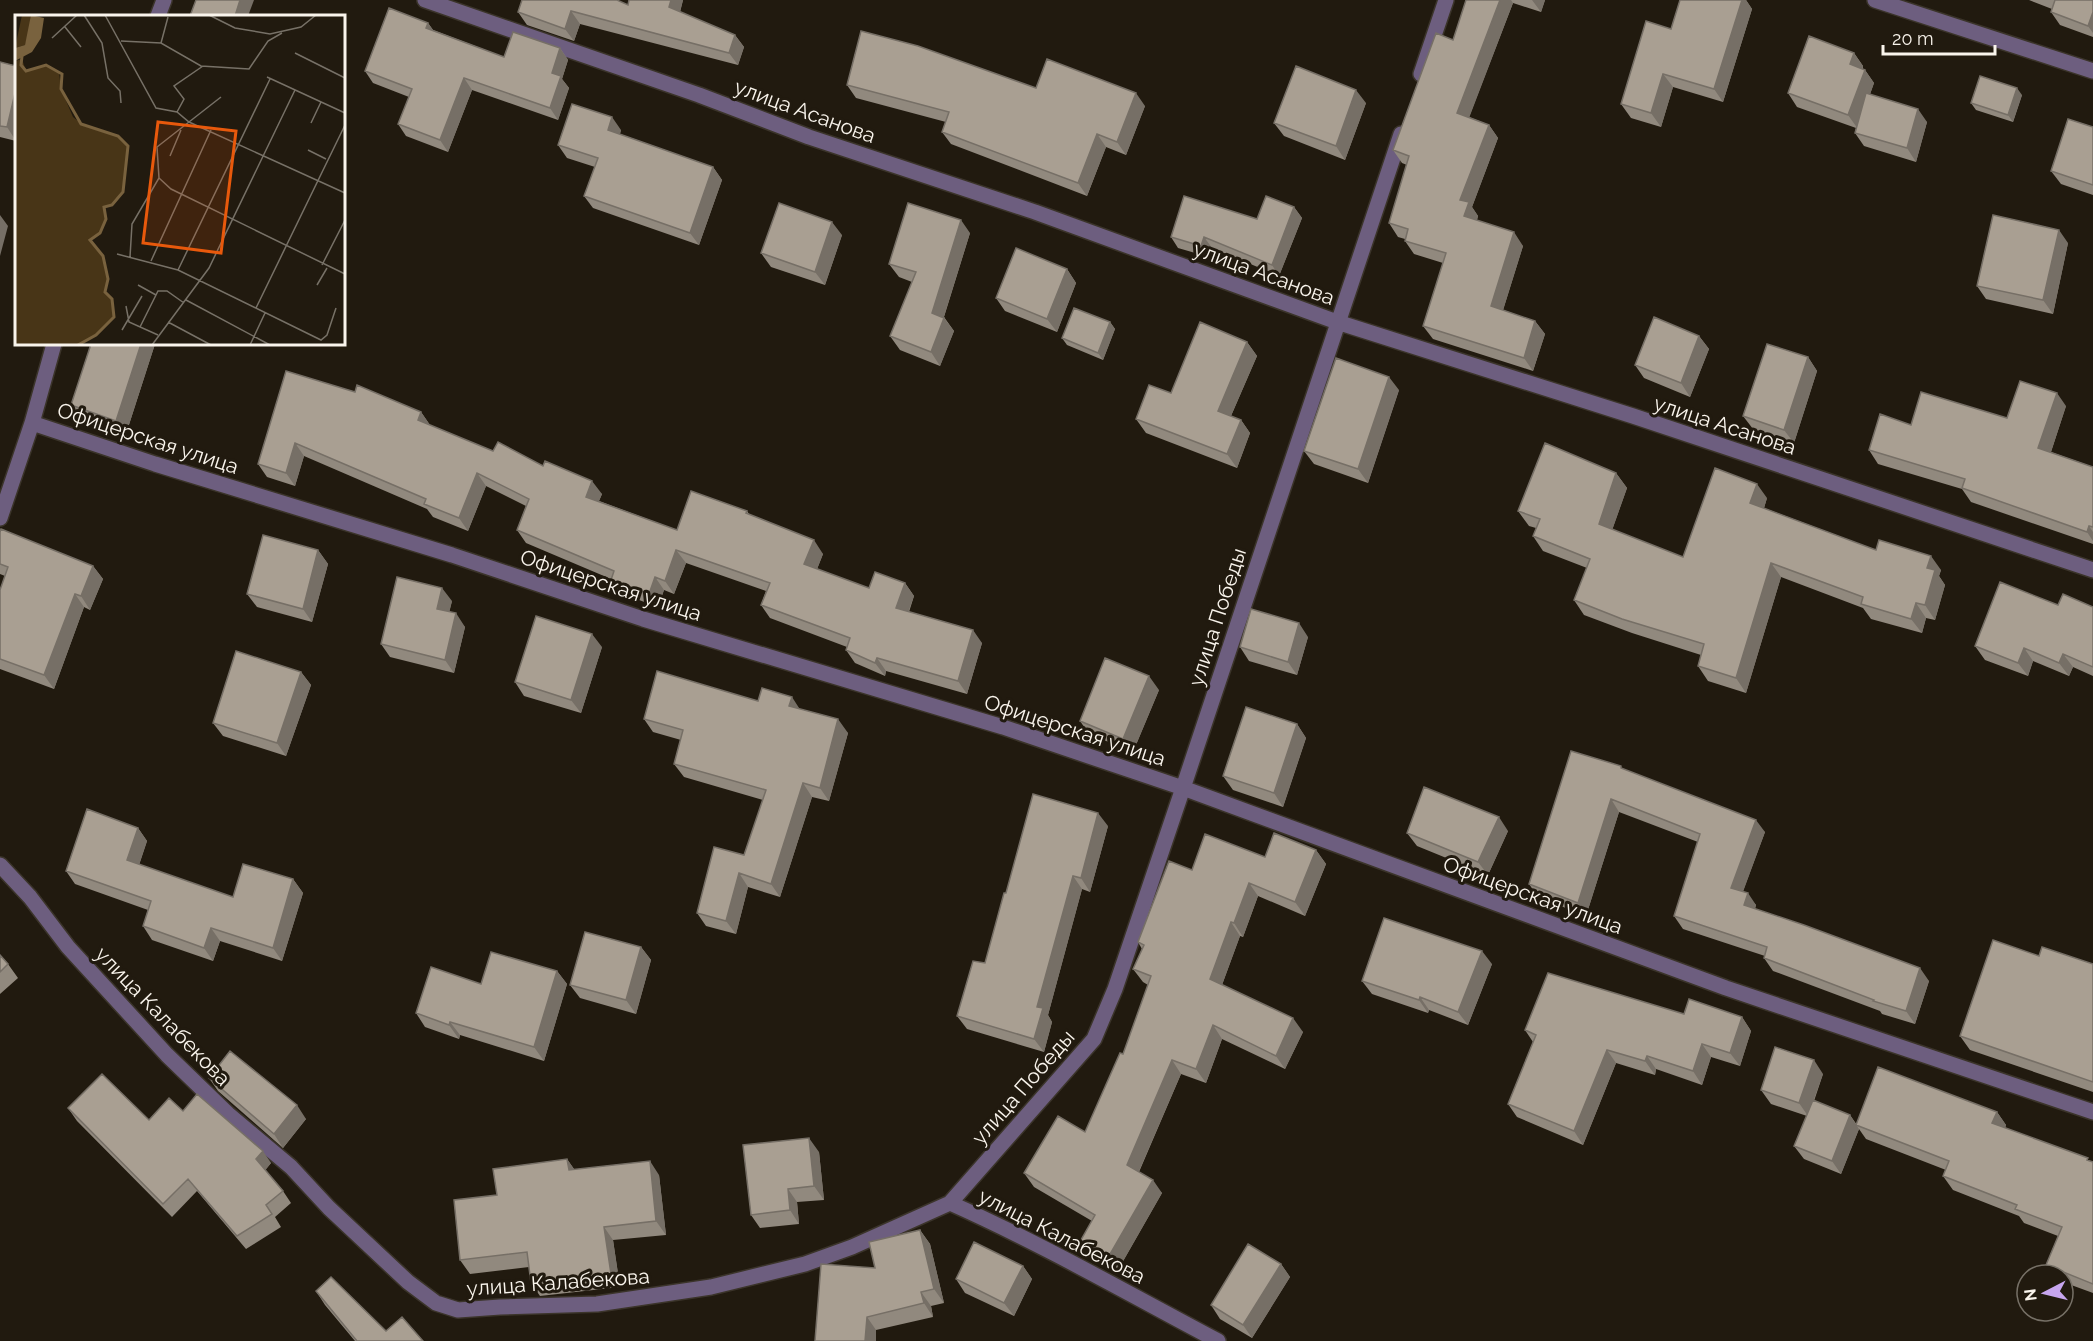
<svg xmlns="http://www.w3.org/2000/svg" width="2093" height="1341" viewBox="0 0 2093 1341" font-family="Raleway,sans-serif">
<rect width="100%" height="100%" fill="#211a0f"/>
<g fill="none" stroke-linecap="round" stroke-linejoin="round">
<defs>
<path id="minor" d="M425,0l274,95 110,42 226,75 302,110 296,94 460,154
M1875,0l218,71
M158,16l6,-16
M1421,74l25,-74
M32,423l123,41 297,91 191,64 360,108 180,61 543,200 367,124
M0,518l32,-95 22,-79
M0,865l30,32 38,50 99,108 61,59 63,53 38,41 79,74 28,21 22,7 42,-3 97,-3 114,-17 94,-23 47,-17 98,-44c92,41 179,91 268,138
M950,1203l144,-164 21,-50 68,-201 218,-654"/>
</defs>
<use href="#minor" stroke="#3b342a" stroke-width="18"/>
<use href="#minor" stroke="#6d5e7f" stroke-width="15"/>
</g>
<path fill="#91897e" d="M683,0l-3,12 55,23 9,12 -6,18 -158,-41 -6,17 -47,-16 -9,-13z
M1466,0h79l-4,12 -28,-9 -44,114 20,8 9,13 -26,69 6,9 -1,4 46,26 -20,64 32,11 10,13 -12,37 -100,-32 -10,-13 20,-63 -29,-9 -9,-13v-2l-7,-2 -9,-14 18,-58 -5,-2 -9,-13 60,-110z
M1680,0h66l6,9 -29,93 -50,-15 -12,40 -30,-9 -10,-14 50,-75z
M2029,0h64v37l-33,-12 -9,-13 1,-3z
M428,23l5,7 71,27 56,-9 8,12 -6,19 7,9 -11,32 -86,-30 -24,62 -42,-16 -8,-12 11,-27 -36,-14 -8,-12z
M1854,53l9,13v3l2,1 9,13 -4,11 57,28 -11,40 -52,-16 -9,-13 1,-5 -59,-21 -9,-14z
M0,62l16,4v75l-16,-4z
M847,85l189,3 109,18 -19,49 -20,-8 -19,49 -136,-52 -9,-12 4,-10 -90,-24z
M2022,95l-9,27 -37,-12 -5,-7z
M1366,103l-21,57 -61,-24 -10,-13z
M2093,127v68l-32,-11 -10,-13z
M621,130l-1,4 93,33 9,13 -23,65 -106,-37 -9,-12 11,-29 -28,-9 -9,-13z
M1294,207l8,11 -23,58 -67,-28 -3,9 -31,-9 -7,-11 86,-18z
M970,233l-26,84 10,14 -14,35 -40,-16 -10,-14 22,-54 -13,-5 -10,-13z
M842,235l-17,50 -54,-18 -10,-14z
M2068,243l-15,71 -67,-15 -9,-13z
M1067,269l9,14 -19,49 -52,-21 -9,-13z
M1110,322l5,7 -12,31 -36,-15 -5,-7z
M1699,336l10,13 -19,48 -46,-19 -9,-13z
M1247,342l10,14 -26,60 10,4 9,13 -13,35 -91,-35 -10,-14 35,-26z
M91,344h64l-29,90 -45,-16 -10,-13z
M1808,357l9,14 -23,72 -41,-14 -10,-13z
M286,371l135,41 9,13 63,26 50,15 59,28 -3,7 78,29 70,-19 2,3 74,40 -6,15 52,19 36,-5 9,13 -5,16 73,31 -15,51 -81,-23 -1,5 -30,-13 -9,-13 1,-3 -77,-29 -9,-13 5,-14 -80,-28 -12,31 -10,-4 -6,17 -38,-14 -9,-14 -85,-36 -9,-13 9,-24 -40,-20 -18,45 -35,-14 -6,-8 -123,-53 -9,30 -28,-9 -9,-13z
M1399,390l-31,93 -54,-19 -10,-13z
M2066,406l-15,46 42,15v77l-122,-42 -9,-13 -84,-25 -9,-14 42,-25 96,-7z
M1616,473l11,15 -15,42 71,27 84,-59 -3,10 112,42 65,20 -2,6 6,9 -10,35 -9,-2 -4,15 -51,-14 -8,-11 -82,-31 -35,116 -38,-12 -10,-15 3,-11 -69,-22 -48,-18 -10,-15 13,-32 -44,-17 -10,-15 3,-8 -7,-2 -11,-15z
M0,532l93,34 10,13 -13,31 -6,-3 -30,82 -54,-20v-79l5,-14 -5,-2z
M318,550l10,14 -16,58 -55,-15 -10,-13z
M452,601l-3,11 16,15 -11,46 -64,-16 -9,-13z
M2058,605l35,2v69l-20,-9 -4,9 -36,-15 -5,15 -43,-16 -10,-14z
M1308,637l-11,38 -48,-14 -9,-14z
M602,647l-21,66 -57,-17 -9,-14z
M301,672l10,13 -25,71 -63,-20 -10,-13z
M1159,690l-26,62 -44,-18 -9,-13z
M758,701l42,8 48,24 -19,68 -17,-4 -32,100 -32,-10 -12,47 -30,-8 -9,-13 47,-58 19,-55 -79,-23 -10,-13 7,-24 -28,-8 -9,-13z
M1297,724l9,14 -23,69 -50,-17 -10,-14z
M1623,769l142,63 -22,59 13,14 -1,4 174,72 -14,43 -33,-10 -2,-3 -107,-40 -9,-13 1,-2 -82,-27 -9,-13 24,-74 -79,-30 -33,104 -48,-19 -9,-13z
M1108,826l-18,66 -8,-3 -34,126 4,7 -8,30 -77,-23 -10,-13 28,-53 21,-70z
M138,828l9,13 -8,24 94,32 60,-18 10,14 -21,68 -62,-20 -7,20 -61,-21 -9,-14 5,-16 -73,-26 -9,-13z
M1508,831l-20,44 -71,-29 -10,-13z
M1316,850l10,14 -21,52 -47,-20 -15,41 -3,-1 -18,49 81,47 -18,37 -63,-30 -16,44 -25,-9 -42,98 23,21 -44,77 -28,-16 -9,-14 11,-19 -58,-34 -10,-14 61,-41 38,-78 25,-69 -5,-3 -10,-13 9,-20 -4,-7 54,-72 73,-13z
M641,947l10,13 -15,54 -56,-16 -10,-13z
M0,955l8,9 10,14 -18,16z
M2039,956l54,8v128l-123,-42 -10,-14z
M1492,964l-24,61 -39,-15 -1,3 -56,-19 -10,-13z
M557,971l10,13 -23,77 -84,-26 -1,4 -34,-12 -9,-14 65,-29z
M1684,1014l58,3 9,14 -11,35 -29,-9 -9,28 -46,-16 -1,6 -39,-12 -33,82 -66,-28 -9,-13 25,-62 -8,-12z
M1823,1074l-9,27 36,14 7,10 140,-13 9,13 -1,3 88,34v131l-30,-11v-7h-10l-7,-10 12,-29 -34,-13 -5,-7 -66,-26 -10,-14 3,-6 -80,-31 -7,-10 -18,45 -37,-15 -10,-13 13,-30 -36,-12 -10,-14z
M209,1078l97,41 -23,29 -65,-57z
M68,1108l81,12 34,-9 88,52 -6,7 18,21 8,12 -16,14 6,10 -35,22 -49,-58 -25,26 -95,-96z
M819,1152l5,48 -27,2 2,22 -39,4 -9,-13z
M567,1159l7,10 85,6 7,60 -53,5 7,47 -80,9 -9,-13 -2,-16 -59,7 -10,-14 37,-65z
M920,1230l10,14 14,59 -13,3 2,11 -57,13v11h-61l60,-73z
M1281,1264l9,13 -38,61 -32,-19 -9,-14z
M1023,1266l9,13 -18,37 -49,-23 -9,-14z
M316,1291l70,40 37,10h-68l-30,-36z"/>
<path fill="#766f66" d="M240,0h14l-6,16h-13z
M671,0h12l-5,20 -9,-13z
M1500,0h11l2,3 -47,123 -9,-13z
M1532,0h13l-4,12z
M1742,0h4l6,9 -29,93 -9,-13z
M571,11l9,13 -6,17 -9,-12z
M2093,12v21l-5,-7z
M428,23l8,11 -10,-6z
M735,35l9,12 -6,18 -9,-12z
M560,48l8,12 -6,19 7,9 -11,32 -8,-12 2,-35z
M1854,53l9,13 -3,12 -10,-14z
M1865,70l9,13 -16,46 -10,-14z
M1663,74l10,13 -12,40 -10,-14z
M464,78l8,12 -24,62 -8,-12z
M2017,88l5,7 -9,27 -5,-7z
M16,89v52l-9,-14z
M1356,90l10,13 -21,57 -9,-14z
M1136,93l9,13 -19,49 -9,-13z
M1918,109l9,13 -11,40 -9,-14z
M612,117l9,13 -4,13 -9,-13z
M1489,125l9,13 -26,69 6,9 -4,14 -10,-14 -4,-16z
M1097,134l9,13 -19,49 -9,-13z
M713,167l9,13 -23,65 -9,-12z
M1294,207l8,11 -23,58 -7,-11z
M0,215l8,11 -8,30z
M961,220l9,13 -29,93 -9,-13z
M832,222l10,13 -17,50 -10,-13z
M2059,230l9,13 -15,71 -10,-14z
M1514,232l9,14 -23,74 -9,-14z
M1204,237l8,11 -3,9 -8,-11z
M1067,269l9,14 -19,49 -10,-13z
M944,318l10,13 -14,35 -9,-14z
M1535,321l10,13 -12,37 -9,-13z
M1110,322l5,7 -12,31 -5,-7z
M1699,336l10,13 -19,48 -9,-14z
M1247,342l10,14 -30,69 -9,-14z
M141,344h14l-29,90 -10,-13z
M1808,357l9,14 -23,72 -10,-13z
M1389,377l10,13 -31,93 -10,-14z
M2057,393l9,13 -18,55 -10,-13z
M421,412l9,13 -3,9 -9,-14z
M1241,420l9,13 -13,35 -10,-14z
M295,443l9,13 -9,30 -9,-13z
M477,473l9,13 -18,45 -9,-13z
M1616,473l11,15 -18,51 -10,-15z
M592,481l10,13 -7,16 -9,-13z
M1757,484l10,14 -6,20 -11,-15z
M2089,526l4,6v9l-6,-9z
M814,540l9,14 -9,23 -10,-13z
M318,550l10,14 -16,58 -9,-13z
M676,550l10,13 -12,31 -9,-13z
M1931,556l10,14 -2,6 6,9 -10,35 -10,-15 2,-37z
M1771,563l10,14 -35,116 -10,-15z
M93,566l10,13 -13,31 -9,-14z
M655,577l9,13 -6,17 -9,-13z
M905,583l9,13 -9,25 -9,-13z
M442,588l10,13 -5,21 -10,-13z
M75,594l9,13 -30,82 -10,-14z
M1916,603l10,15 -4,15 -11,-14z
M456,613l9,14 -11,46 -9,-13z
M1299,623l9,14 -11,38 -9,-13z
M973,630l9,13 -15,51 -9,-13z
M592,634l10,13 -21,66 -10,-13z
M2024,648l9,13 -5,15 -10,-13z
M2063,654l10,13 -4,9 -10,-13z
M877,658l9,13 -1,5 -10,-13z
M301,672l10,13 -25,71 -9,-13z
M1149,676l10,14 -26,62 -10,-13z
M792,697l9,14 -12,-5z
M838,719l10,14 -19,68 -9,-13z
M1297,724l9,14 -23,69 -9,-14z
M803,783l9,14 -32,100 -9,-13z
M1611,799l8,13 -33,104 -8,-13z
M1098,813l10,13 -18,66 -9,-14z
M1499,817l9,14 -20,44 -10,-13z
M1756,820l9,12 -25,68 -9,-12z
M138,828l9,13 -11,33 -9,-14z
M1316,850l10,14 -21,52 -10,-14z
M739,873l9,14 -12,47 -10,-13z
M1073,876l9,13 -34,126 4,7 -8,30 -10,-13 3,-32z
M293,879l10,14 -21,68 -9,-13z
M1249,883l9,13 -15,41 -9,-14z
M1748,893l8,12 -4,13 -8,-13z
M1231,922l9,14 -21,57 -9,-14z
M211,928l9,13 -7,20 -9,-13z
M641,947l10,13 -15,54 -10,-14z
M1482,951l10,13 -24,61 -10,-13z
M1920,968l9,13 -14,43 -9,-13z
M557,971l10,13 -23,77 -10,-14z
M1420,997l9,13 -1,3 -9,-13z
M1742,1017l9,14 -11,35 -10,-13z
M1293,1018l10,14 -18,37 -9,-13z
M450,1022l10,13 -1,4 -10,-14z
M1213,1025l9,14 -16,44 -10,-14z
M1702,1044l9,13 -9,28 -9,-14z
M1607,1050l9,13 -33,82 -9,-14z
M1647,1056l9,13 -1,6 -10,-14z
M1172,1060l9,14 -45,104 -9,-13z
M1814,1060l9,14 -15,42 -9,-13z
M297,1105l9,14 -23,29 -9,-14z
M1997,1112l9,13 -4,12 -10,-14z
M1850,1115l9,14 -18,45 -9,-13z
M809,1138l10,14 5,48 -10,-14z
M263,1151l8,12 -7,9 -8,-13z
M567,1159l9,13 -7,-2z
M650,1161l9,14 7,60 -10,-14z
M1153,1180l9,13 -44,77 -9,-14z
M788,1189l9,13 2,22 -9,-14z
M604,1227l9,13 7,47 -9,-13z
M920,1230l10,14 14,59 -10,-14z
M1281,1264l9,13 -38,61 -9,-13z
M1023,1266l9,13 -18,37 -10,-13z
M921,1292l10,14 2,11 -9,-14z
M867,1317l9,13v11h-11z"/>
<path fill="#a99f92" stroke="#766f66" stroke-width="1.5" d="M196,0h44l-5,16h-45z
M522,0h95l11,5 1,-5h42l-2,7 66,28 -6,18 -158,-42 -6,18 -47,-17z
M1466,0h34l-43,113 32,12 -29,75 9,2 -5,14 50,16 -23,74 44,15 -11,37 -101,-32 23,-73 -41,-12 3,-12 -19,-6 20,-67 -16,-6 43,-117 17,7z
M1680,0h62l-28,89 -51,-15 -12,39 -30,-9 25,-83 25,8z
M2055,0h38v12l-5,14 -37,-14z
M389,8l39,15 -2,5 78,29 9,-25 47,16 -8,25 9,3 -11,32 -86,-30 -24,62 -42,-16 14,-35 -47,-18z
M861,31l57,15 118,42 11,-29 89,34 -19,49 -20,-8 -19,49 -136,-51 7,-20 -102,-27z
M1809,36l45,17 -4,11 15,6 -17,45 -60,-22z
M0,62l16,4v23l-9,38 -7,-1z
M1296,66l60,24 -20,56 -62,-23z
M1980,76l37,12 -9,27 -37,-12z
M1866,93l52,16 -11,39 -52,-15z
M572,104l40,13 -4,13 105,37 -23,66 -106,-37 14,-38 -40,-13z
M2068,119l25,8v58l-42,-14z
M1184,196l73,23 9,-23 28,11 -22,58 -68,-28 -3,9 -30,-9z
M779,203l53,19 -17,50 -54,-19z
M908,203l53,17 -29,93 12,5 -13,34 -41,-16 26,-64 -27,-8z
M1993,215l66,15 -16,70 -66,-14z
M1016,248l51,21 -20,50 -51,-21z
M1074,308l36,14 -12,31 -36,-15z
M1654,317l45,19 -18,47 -46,-18z
M1200,322l47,20 -29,69 23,9 -14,34 -91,-35 13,-34 22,8z
M91,344h50l-25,77 -45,-16z
M1767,344l41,13 -24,73 -41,-14z
M1336,358l53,19 -31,92 -54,-18z
M286,371l69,21 2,-7 64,27 -3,8 75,31 5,-9 45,24 2,-5 47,20 -6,16 91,33 14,-39 56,20 -1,2 68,27 -10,24 65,24 6,-16 30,11 -9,25 77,22 -15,51 -81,-23 -2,5 -29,-13 4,-12 -89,-33 9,-22 -94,-33 -11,31 -10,-4 -6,17 -38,-14 3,-9 -97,-41 12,-31 -52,-26 -18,45 -35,-14 2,-5 -131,-56 -9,30 -28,-9z
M2020,381l37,12 -19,55 55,19v60l-4,-1 -2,6 -125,-44 3,-9 -96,-29 11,-36 31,11 10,-33 86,26z
M1545,443l71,30 -17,51 84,33 32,-89 42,16 -7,19 126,47 3,-10 52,16 -4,12 8,2 -10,35 -9,-2 -5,16 -50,-15 2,-7 -92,-34 -35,115 -38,-12 6,-22 -82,-25 -48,-19 16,-41 -57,-23 7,-17 -22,-8z
M1,529l92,37 -12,30 -6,-2 -31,81 -44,-16v-69l8,-23 -8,-3v-32z
M263,535l55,15 -15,59 -56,-15z
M397,577l45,11 -5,21 19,4 -11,47 -64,-16z
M2000,582l58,23 5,-11 30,13v60l-30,-13 -4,9 -35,-15 -6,15 -43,-17z
M1251,609l48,14 -11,39 -48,-15z
M536,616l56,18 -21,66 -56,-18z
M236,651l65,21 -24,71 -64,-20z
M1105,658l44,18 -26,63 -43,-18z
M657,671l101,30 4,-13 30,9 -3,9 49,13 -18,69 -17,-5 -32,101 -32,-11 -13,48 -29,-8 17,-66 30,8 22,-65 -92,-26 9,-34 -39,-11z
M1246,707l51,17 -23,69 -51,-17z
M1571,751l50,15v2l135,52 -25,68 17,5 -4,12 60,20 116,43 -14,43 -33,-10 1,-1 -110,-42 3,-11 -93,-31 26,-82 -89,-35 -33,104 -49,-19z
M1424,787l75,30 -21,45 -71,-29z
M1033,794l65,19 -17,65 -8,-2 -36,131 6,1 -9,31 -77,-23 16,-55 12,2 19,-70h2z
M87,809l51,19 -11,32 106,37 10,-33 50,15 -20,69 -62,-20 -7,20 -61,-22 8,-25 -85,-30z
M1274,833l42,17 -21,52 -46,-19 -15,40 -3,-1 -21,57 83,39 -17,38 -63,-31 -17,44 -24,-9 -45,105 26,15 -44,76 -28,-16 14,-25 -71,-42 34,-57 27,16 35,-79 3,1 28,-78 -18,-7 11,-24 -6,-3 31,-81 23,9 13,-36 60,23z
M1384,918l98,33 -24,61 -38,-15 -1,3 -57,-19z
M585,932l56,15 -15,53 -56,-15z
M1993,940l46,16 3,-9 51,17v118l-133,-46z
M491,952l66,19 -23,76 -84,-25 -1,3 -33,-12 15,-46 50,17z
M0,955l8,9 -8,8z
M1548,973l136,41 5,-15 53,18 -12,36 -28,-9 -9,27 -46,-15 -2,5 -38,-11 -33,81 -66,-27 28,-69 -11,-5z
M1775,1047l39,13 -15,43 -38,-13z
M230,1051l67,54 -23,29 -65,-56z
M1878,1067l119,45 -5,11 96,35 -1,2 6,2v122l-47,-19 16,-38 -47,-18 2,-4 -74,-29 6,-15 -93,-36z
M102,1074l47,46 20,-22 14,13 14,-17 66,57 -7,8 27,32 -17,14 6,9 -35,22 -49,-57 -25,25 -95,-96z
M1813,1100l37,15 -18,46 -38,-15z
M809,1138l5,48 -26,3 2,21 -39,5 -8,-70z
M567,1159l2,11 81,-9 6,60 -52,6 7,47 -80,9 -4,-31 -67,8 -6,-60 43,-5 -4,-26z
M920,1230l14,59 -13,3 3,11 -57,14 -2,24h-50l6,-77 54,4 -6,-26z
M974,1242l49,24 -19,37 -48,-24z
M1248,1244l33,20 -38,61 -32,-20z
M331,1277l55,54 16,-14 21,24h-66l-41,-50z"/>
<g text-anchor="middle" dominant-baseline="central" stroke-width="6" stroke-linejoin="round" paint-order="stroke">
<g font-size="21" fill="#f9f4ec" stroke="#211a0f">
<text transform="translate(805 111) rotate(20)">улица Асанова</text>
<text transform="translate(1264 273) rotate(20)">улица Асанова</text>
<text transform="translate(1725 425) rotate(18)">улица Асанова</text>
<text transform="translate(148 438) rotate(18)">Офицерская улица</text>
<text transform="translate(611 585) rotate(18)">Офицерская улица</text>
<text transform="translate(1217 617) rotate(-72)">улица Победы</text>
<text transform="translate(1075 730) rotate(18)">Офицерская улица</text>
<text transform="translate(1533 895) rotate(20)">Офицерская улица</text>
<text transform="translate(163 1016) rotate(46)">улица Калабекова</text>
<text transform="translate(1023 1087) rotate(-49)">улица Победы</text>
<text transform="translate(1062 1236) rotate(27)">улица Калабекова</text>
<text transform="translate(558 1282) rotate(-4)">улица Калабекова</text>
</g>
</g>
<g transform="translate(15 15)">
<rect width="330" height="330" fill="#211a0f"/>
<path d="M7,0h9l1,7 -7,23 -10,3z" fill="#483517"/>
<path d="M7,44l4,12 20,-6 13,7 2,17 12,28 11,9 38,12 6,8 -5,46 -11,13 -8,2 2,12 -6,14 -10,7 13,16 5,23 -3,13 7,7 2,18 -18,18 -18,10h-63v-284z" fill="#483517"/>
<path d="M16,0l13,3 -3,20 -9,14 -17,9v-13l10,-3z" fill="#79623e"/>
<path fill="none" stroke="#79623e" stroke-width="3" d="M7,41l-1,9 5,6 20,-6 16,9 -1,15 20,35 37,12 10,10 -5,46 -11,13 -8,2 2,12 -6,14 -10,7 13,16 5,23 -3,13 7,7 2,18 -18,18 -18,10"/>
<path fill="none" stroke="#777167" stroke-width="1.5" d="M69,0l18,28 6,35 12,13 1,12M90,0l51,93 21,4 12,10 156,71M194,0l26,13 35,6 31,-7 15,-12M50,12l16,20M37,23l25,-23M106,26l40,2 40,23 48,3 19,-28 14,-8M146,28l7,-26M280,38l50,25M252,62l78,36M162,97l7,-13 -10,-13 29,-20M296,108l10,-21M293,135l18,9M155,141l11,-26M144,163l12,11 174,85M102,239l61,16 143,70 6,-5 9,-27M115,242l2,-33 27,-46 -2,-31 64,-50M136,246l60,-131M307,250l23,-45M163,255l92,-191M123,270l18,10M302,270l10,-17M171,285l84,45M111,291l3,16 29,13M241,293l89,-183M153,307l43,23M125,312l18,-36h9l17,12M107,315l20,-34M137,330l57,-77 86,-178M235,330l15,-32"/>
<path fill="#e8590c" fill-opacity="0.15" stroke="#e8590c" stroke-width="3" d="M143,107l78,9 -15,122 -78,-10z"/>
<rect width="330" height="330" fill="none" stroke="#f9f4ec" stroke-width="3"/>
</g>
<g transform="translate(2045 1293) rotate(263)"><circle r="28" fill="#211a0f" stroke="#777167" stroke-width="1.5"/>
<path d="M0-4.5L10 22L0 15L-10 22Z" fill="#c7a6ef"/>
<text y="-9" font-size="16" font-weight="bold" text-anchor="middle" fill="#f9f4ec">N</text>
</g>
<path d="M1883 45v9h112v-9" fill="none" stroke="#f9f4ec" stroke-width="3"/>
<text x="1892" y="45" font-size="18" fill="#f9f4ec" stroke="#211a0f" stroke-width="4.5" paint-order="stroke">20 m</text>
</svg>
